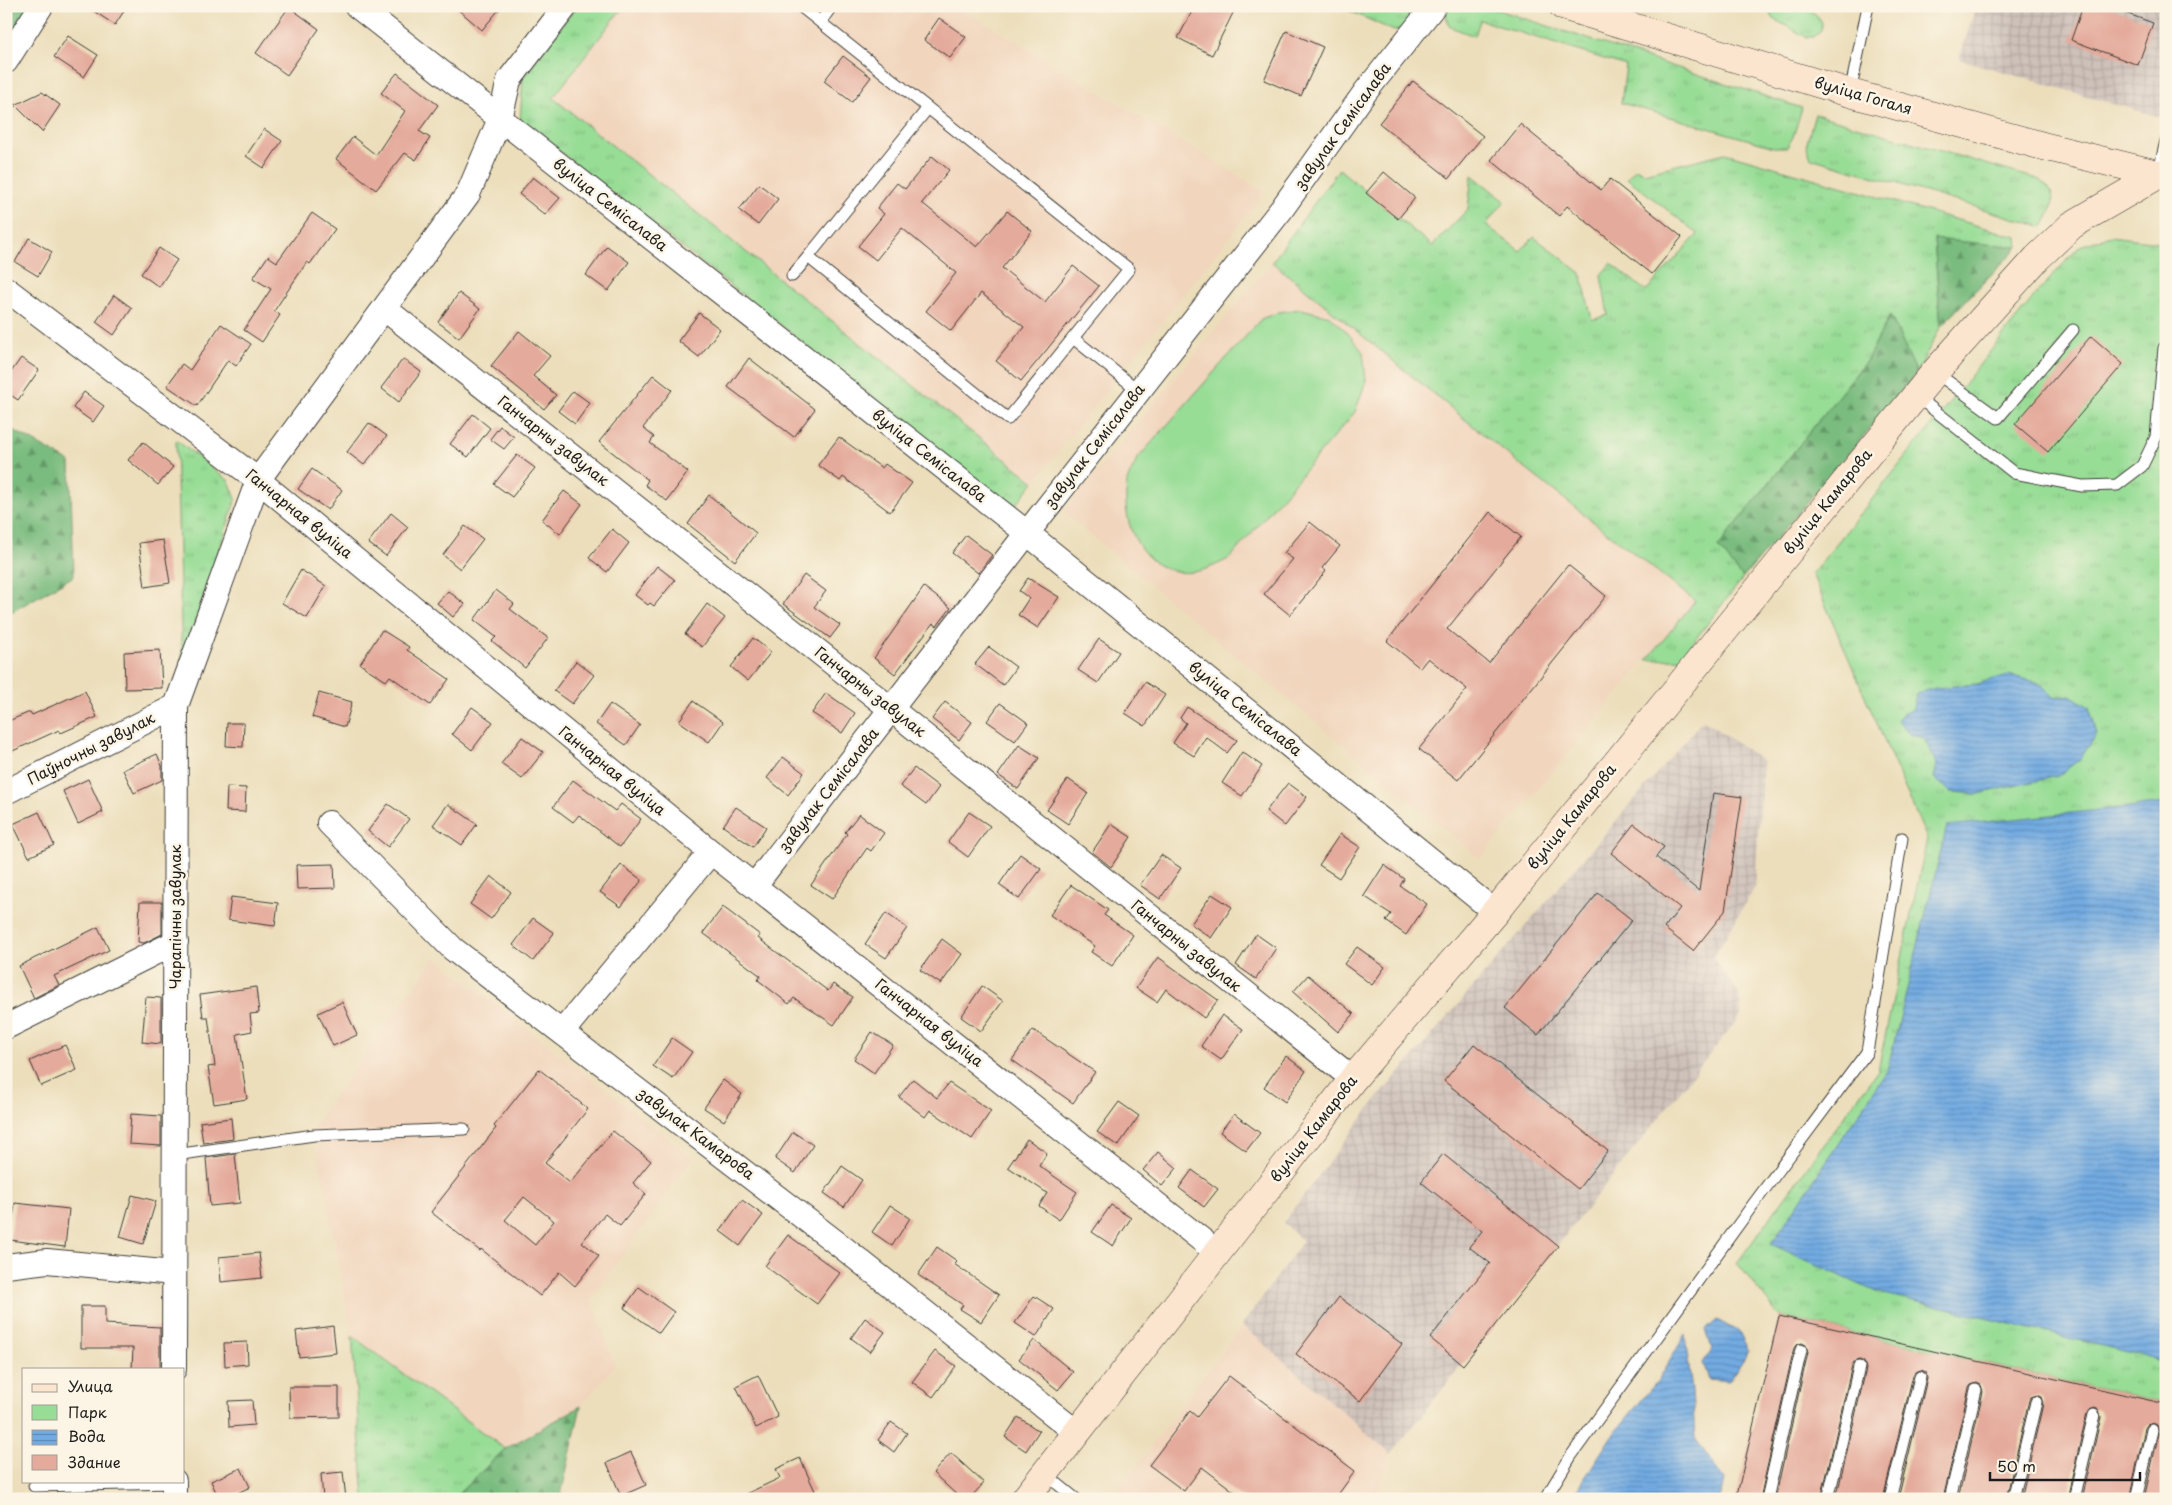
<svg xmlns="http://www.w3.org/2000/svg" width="2172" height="1505" font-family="'Playpen Sans',sans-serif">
  <defs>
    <pattern id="industrial-grid" width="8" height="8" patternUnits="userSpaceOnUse" patternTransform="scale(1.25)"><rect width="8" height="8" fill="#cec1ba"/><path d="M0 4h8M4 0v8" fill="none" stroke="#b0a59f"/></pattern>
    <pattern id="grass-tufts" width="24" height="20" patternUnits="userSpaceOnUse" patternTransform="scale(1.25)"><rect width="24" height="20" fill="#98dd96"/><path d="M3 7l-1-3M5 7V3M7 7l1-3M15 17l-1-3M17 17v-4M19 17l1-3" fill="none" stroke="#82bd81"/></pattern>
    <pattern id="forest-firs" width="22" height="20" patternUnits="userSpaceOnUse" patternTransform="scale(1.25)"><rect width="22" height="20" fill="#7abc7f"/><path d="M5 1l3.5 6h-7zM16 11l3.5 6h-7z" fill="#639867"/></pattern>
    <pattern id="water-rules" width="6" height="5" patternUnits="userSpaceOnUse" patternTransform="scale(1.25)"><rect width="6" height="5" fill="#72abe2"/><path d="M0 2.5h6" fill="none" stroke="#5d8ab6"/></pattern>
  </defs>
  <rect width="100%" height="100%" fill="#fcf5e5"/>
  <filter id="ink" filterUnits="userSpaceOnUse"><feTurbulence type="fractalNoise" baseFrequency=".02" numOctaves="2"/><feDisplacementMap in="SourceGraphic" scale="10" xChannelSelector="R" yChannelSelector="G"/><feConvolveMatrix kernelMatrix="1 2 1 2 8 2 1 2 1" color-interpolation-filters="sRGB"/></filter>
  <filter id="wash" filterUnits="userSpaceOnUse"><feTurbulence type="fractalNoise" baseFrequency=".0096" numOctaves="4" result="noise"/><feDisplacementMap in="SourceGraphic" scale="20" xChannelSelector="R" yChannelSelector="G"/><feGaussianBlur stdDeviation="1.12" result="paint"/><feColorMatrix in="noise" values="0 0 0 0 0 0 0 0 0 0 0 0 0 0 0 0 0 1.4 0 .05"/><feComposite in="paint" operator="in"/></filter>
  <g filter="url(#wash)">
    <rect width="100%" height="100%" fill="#ecdebb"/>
    <!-- built -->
    <path fill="#f1d5bd" d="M624 6H957L1265 192 1034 482 552 98Z
      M1272 262 1522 466 1695 601 1480 859 1063 512Z
      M435 957 693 1158 591 1299 615 1366 581 1406 505 1449 352 1336 313 1127Z
      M1242 1325 1391 1454 1376 1499H1112Z"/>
    <!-- industrial -->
    <path fill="url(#industrial-grid)" d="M1976 6H2166V119L1959 59Z
      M1703 720 1763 761 1755 887 1713 958 1739 993 1741 1015 1391 1454 1242 1325 1303 1241 1283 1223 1374 1102Z"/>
    <!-- grass -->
    <path fill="url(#grass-tufts)" stroke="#5a7c59" d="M577 6H624L553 98 1034 482 1013 508 520 120 523 77Z
      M1339 6H1422L1403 29 1394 31Z
      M1449 6H1486L1802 108 1793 137 1787 147H1774L1621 103 1626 66 1480 20 1475 36 1450 27C1446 20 1445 13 1449 6Z
      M1772 6C1787 6 1816 6 1822 23L1821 30 1813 37H1806L1772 18 1770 13Z
      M1815 114 2040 180C2060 194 2053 209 2043 227L1811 158 1806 146Z
      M1725 153 2017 237 2018 247 1934 240 1941 326 1917 373 1890 315 1867 360 1718 547 1743 578 1680 659 1647 660 1695 601 1522 466 1272 262 1339 169 1432 246 1468 209 1472 175 1505 201 1486 225 1520 251 1534 237 1581 273 1592 320 1608 315 1601 275 1611 263 1646 291 1698 234 1627 178 1636 168 1644 173Z
      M2110 236 2166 243V1404L1779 1316 1737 1263 1878 1070 1927 839 1812 574 2037 293 2080 246Z
      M176 440 229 481 236 499 182 661Z
      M352 1336 505 1449 453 1499H364Z"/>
    <!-- forest -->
    <path fill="url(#forest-firs)" stroke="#4b6c4e" d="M6 6H31L6 47Z
      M1934 239 2018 247 1941 326Z
      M1890 315 1917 373 1743 578 1718 547 1867 360Z
      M6 426 70 462 74 576 6 615Z
      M581 1406 560 1499H453L505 1449Z"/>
    <!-- park -->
    <path fill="#98dd96" stroke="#5a7c59" d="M1301 309 1330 316 1346 331 1363 352 1366 381 1355 412 1230 558C1215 566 1196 575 1179 572 1142 567 1124 527 1126 494 1127 489 1126 483 1128 479 1130 472 1135 465 1138 458L1261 319 1279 312Z"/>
    <!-- water -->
    <path fill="url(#water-rules)" stroke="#47647f" d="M2008 675 2040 683 2053 697 2070 695 2089 707 2097 734 2080 759 2058 776 1978 794 1951 792 1934 778 1937 764 1924 738 1909 734 1897 720 1902 714 1912 710 1917 693 1936 688 1977 684Z
      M2166 803V1364L2136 1354 1876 1292 1771 1244 1887 1071 1947 826Z
      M1717 1320 1739 1332 1749 1351 1729 1381 1709 1379 1703 1363 1712 1349 1706 1330Z
      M1685 1335 1692 1391 1695 1438 1724 1480 1720 1499H1571L1611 1437 1659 1379Z"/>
    <g id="blocks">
      <!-- building -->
      <path fill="#e4aa9b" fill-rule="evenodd" d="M86 6H127L115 25Z
        M454 6H502L482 30Z
        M1195 6H1224L1234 11 1212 55 1178 38Z
        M2083 6H2106L2153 23 2138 65 2071 40Z
        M289 7 319 29 287 75 256 53Z
        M939 18 966 37 950 58 924 40Z
        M1286 31 1323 47 1301 96 1264 80Z
        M68 36 98 55 84 77 54 57Z
        M843 56 871 77 852 102 824 81Z
        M397 73 438 105 419 131 430 138 416 160 405 153 376 190 336 159 353 137 376 155 405 111 381 93Z
        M1413 81 1483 136 1449 178 1379 123Z
        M42 92 60 105 42 132 15 105Z
        M1520 124 1601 190 1610 179 1682 237 1652 274 1567 206 1559 216 1491 160Z
        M264 129 282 141 264 168 246 156Z
        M932 156 949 170 922 203 977 247 1007 211 1032 231 1002 268 1045 302 1073 266 1099 286 1021 381 996 361 1024 327 981 293 951 331 926 311 956 273 902 228 876 260 858 246 884 214 877 208 897 183 905 189Z
        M1384 172 1415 198 1398 219 1366 193Z
        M533 177 560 198 545 215 519 194Z
        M759 184 778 199 758 225 739 210Z
        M312 213 335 229 310 264 307 262 274 311 280 315 262 342 244 330 271 289 253 278 268 256 277 262Z
        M29 238 52 252 38 276 15 262Z
        M607 246 629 262 608 291 586 275Z
        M159 248 177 260 159 287 141 274Z
        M459 293 480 309 459 338 438 322Z
        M114 295 132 308 114 335 96 322Z
        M699 313 720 329 699 357 678 341Z
        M221 324 251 344 236 366 228 360 197 406 167 386 182 364 190 370Z
        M519 331 550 356 533 376 556 395 544 409 491 366Z
        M2091 336 2123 364 2048 452 2015 424Z
        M21 358 39 370 18 400 6 392V379Z
        M749 358 815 409 794 437 728 387Z
        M403 359 421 372 399 402 381 388Z
        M653 375 672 390 643 428 654 437 650 443 688 472 667 501 645 485 648 480 599 442Z
        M573 391 590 403 575 424 558 411Z
        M84 392 104 406 93 422 73 408Z
        M473 414 490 428 468 457 450 444Z
        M369 423 387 436 364 465 347 452Z
        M500 426 514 437 504 449 490 439Z
        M839 437 882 468 885 464 912 483 890 512 843 477 840 481 818 465Z
        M143 442 173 467 158 485 128 460Z
        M517 455 535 468 512 497 494 484Z
        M312 469 342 490 328 510 298 489Z
        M564 491 582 504 560 534 542 520Z
        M709 495 756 533 735 561 688 524Z
        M1490 512 1521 537 1447 629 1489 663 1568 565 1606 596 1458 780 1419 749 1467 689 1428 658 1420 668 1387 641Z
        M391 513 408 527 386 556 368 543Z
        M1310 522 1340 546 1322 568 1326 571 1290 615 1264 594 1293 559 1284 553Z
        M465 526 483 539 460 569 443 555Z
        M612 529 629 543 607 572 589 558Z
        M966 535 992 555 978 573 952 553Z
        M163 540 170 583 145 587 139 543Z
        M657 566 675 580 654 606 650 603 648 605 635 595Z
        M301 570 326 586 307 618 282 603Z
        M804 575 826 591 814 607 840 625 830 638 783 604Z
        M1028 578 1059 597 1038 628 1018 615 1029 598 1019 591Z
        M924 587 951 608 937 626 933 623 895 674 874 658Z
        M496 590 514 604 510 609 548 638 525 668 492 641 496 637 474 620Z
        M448 591 465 604 453 617 437 603Z
        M707 604 725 618 702 647 685 634Z
        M382 630 409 647 407 650 449 679 430 705 390 676 386 681 360 664Z
        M753 638 771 652 748 681 731 667Z
        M1099 639 1119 652 1098 683 1078 670Z
        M989 647 1016 667 1003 685 975 664Z
        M160 650 162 688 125 689 124 652Z
        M576 661 594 675 572 704 554 691Z
        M1145 682 1165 695 1145 726 1125 713Z
        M85 691 97 717 61 733 59 730 6 754V722L30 712 32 715Z
        M319 693 352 702 345 727 312 717Z
        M826 693 855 713 842 733 812 713Z
        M693 701 723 722 709 742 679 721Z
        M945 702 972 722 959 740 932 719Z
        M1000 703 1028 723 1015 741 987 721Z
        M610 704 640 725 626 745 596 724Z
        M472 707 493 722 472 750 452 734Z
        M1187 707 1237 740 1227 753 1206 737 1194 756 1173 743 1186 723 1180 718Z
        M227 723H244L243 747 226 746Z
        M522 737 543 752 522 779 501 764Z
        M1019 745 1039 758 1018 789 998 775Z
        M1242 752 1262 766 1242 796 1222 783Z
        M157 754 162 766V780L134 793 123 770Z
        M783 757 804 773 788 795 767 778Z
        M914 768 939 787 926 805 900 786Z
        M88 779 103 812 78 824 63 791Z
        M1068 779 1088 793 1068 824 1047 810Z
        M573 780 615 811 621 804 641 819 620 847 579 815 573 822 553 807Z
        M1288 783 1307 797 1285 826 1266 811Z
        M227 787 246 788 245 812 226 811Z
        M1713 793 1742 797 1725 911 1693 951 1664 928 1680 908 1611 853 1634 824 1664 847 1656 857 1699 891Z
        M388 804 409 819 388 847 368 831Z
        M448 804 477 824 462 845 433 825Z
        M736 807 766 827 753 847 723 826Z
        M39 812 54 845 29 857 13 824Z
        M969 812 990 826 968 857 948 842Z
        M859 814 884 833 871 851 867 848 832 899 811 885 847 834 845 832Z
        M1111 824 1131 837 1111 867 1092 852Z
        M1340 834 1360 847 1339 878 1319 865Z
        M1020 854 1041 869 1019 899 999 885Z
        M1161 855 1181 868 1160 899 1140 885Z
        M334 864 335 888 297 889 296 865Z
        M621 865 642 880 621 907 600 892Z
        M1384 865 1404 879 1400 886 1427 904 1406 935 1386 921 1391 914 1364 896Z
        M491 876 511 892 491 919 470 904Z
        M1071 885 1108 910 1104 915 1133 935 1112 966 1091 952 1095 946 1050 915Z
        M1598 893 1632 920 1538 1035 1505 1008Z
        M1212 894 1232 907 1211 938 1191 924Z
        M231 897 278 903 275 926 228 920Z
        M140 902H162V934L144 943 138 942Z
        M723 907 760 935 758 938 828 991 833 984 853 997 834 1025 794 998 789 1004 758 980 761 976 703 933Z
        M886 913 907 928 886 958 865 944Z
        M533 918 554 933 533 961 513 945Z
        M98 927 109 950 54 976 59 985 34 998 19 966Z
        M1256 934 1276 948 1256 979 1236 965Z
        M942 939 962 954 941 984 920 970Z
        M1357 947 1385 967 1372 985 1344 964Z
        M1158 957 1218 1000 1204 1018 1166 989 1157 1002 1136 988Z
        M1308 975 1354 1014 1338 1032 1293 992Z
        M982 986 1003 1001 981 1031 961 1017Z
        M256 987 259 1013 250 1014 252 1031 237 1034 247 1099 214 1104 208 1067 215 1066 208 1017H203L200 995Z
        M146 997 161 998V1044L142 1042Z
        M342 1002 357 1035 333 1046 318 1013Z
        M1222 1015 1243 1029 1221 1060 1201 1046Z
        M1033 1030 1095 1072 1073 1103 1012 1060Z
        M872 1032 893 1045 874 1073 854 1059Z
        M672 1038 692 1052 673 1079 653 1066Z
        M1474 1044 1608 1151 1578 1189 1444 1081Z
        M65 1045 77 1070 41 1086 30 1061Z
        M1286 1056 1306 1071 1285 1102 1264 1087Z
        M539 1069 588 1109 545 1163 570 1183 613 1131 651 1161 633 1183 646 1194 620 1226 605 1214 582 1242 599 1256 575 1286 559 1272 540 1296 481 1249 480 1251 431 1212 496 1128 494 1126ZM524 1197 554 1221 535 1245 505 1220Z
        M913 1079 937 1098 949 1083 991 1111 972 1139 930 1110 925 1117 899 1097Z
        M723 1080 742 1094 724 1121 704 1108Z
        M1119 1102 1139 1116 1118 1146 1097 1132Z
        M131 1114 161 1116V1146L129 1144Z
        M1234 1114 1260 1133 1246 1151 1220 1132Z
        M231 1118 233 1139 203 1143 200 1122Z
        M793 1132 813 1145 795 1173 775 1159Z
        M1027 1139 1047 1153 1039 1166 1077 1192 1059 1220 1039 1206 1047 1193 1008 1167Z
        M1158 1152 1177 1168 1162 1186 1143 1170Z
        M235 1154 240 1203 210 1206 206 1158Z
        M1443 1154 1558 1246 1463 1365 1430 1338 1490 1263 1469 1247 1482 1231 1421 1182Z
        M842 1166 862 1180 844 1207 824 1193Z
        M1192 1170 1218 1189 1204 1207 1179 1188Z
        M132 1195 156 1201 143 1244 120 1237Z
        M742 1200 763 1215 740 1246 720 1231Z
        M15 1203 69 1209 65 1247 10 1240Z
        M890 1205 910 1218 892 1246 872 1232Z
        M1111 1205 1131 1218 1113 1246 1092 1232Z
        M788 1235 840 1273 817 1304 765 1266Z
        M937 1247 957 1261 954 1264 999 1295 981 1322 960 1309 963 1305 918 1275Z
        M259 1253 262 1278 221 1282 219 1257Z
        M639 1287 674 1312 659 1333 624 1308Z
        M1034 1296 1054 1309 1036 1337 1015 1323Z
        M1339 1297 1402 1344 1360 1401 1296 1354Z
        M81 1306H105V1324L160 1327V1369H132L133 1348H81Z
        M1779 1316 2166 1404V1499H2144L2159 1432 2157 1425 2153 1423 2147 1425 2145 1428 2129 1499H2082L2101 1417 2099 1410 2095 1408 2089 1410 2087 1413 2067 1499H2021L2043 1404 2041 1397 2037 1395 2031 1397 2029 1400 2006 1499H1958L1983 1392 1981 1385 1977 1383 1971 1385 1969 1388 1943 1499H1898L1927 1379 1926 1372 1921 1370 1915 1372 1913 1375 1883 1499H1836L1866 1369 1864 1362 1860 1360 1854 1362 1852 1365 1821 1499H1775L1808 1352 1806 1345 1802 1343 1796 1345 1794 1348 1760 1499H1736Z
        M865 1318 885 1332 870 1352 851 1338Z
        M333 1326 336 1353 299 1357 296 1331Z
        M1034 1340 1073 1372 1058 1390 1019 1359Z
        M247 1342 248 1364 225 1366 224 1343Z
        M935 1351 956 1366 933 1397 912 1382Z
        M758 1375 778 1417 756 1428 736 1386Z
        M1229 1376 1355 1471 1335 1499H1244L1202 1467 1184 1491 1149 1465 1190 1411 1197 1417Z
        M289 1387H339V1417L290 1418Z
        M252 1400 254 1425 229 1427 228 1401Z
        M1018 1417 1039 1431 1026 1451 1005 1437Z
        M891 1422 907 1433 894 1452 878 1440Z
        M631 1452 646 1485 621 1496 607 1463Z
        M951 1453 984 1483 969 1499H961L933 1473Z
        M800 1458 815 1491 799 1499H735L780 1478 776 1469Z
        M241 1468 250 1487 225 1499H219L211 1481Z
        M343 1472 346 1499H323L321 1474Z"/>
    </g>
  </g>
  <g filter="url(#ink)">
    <use href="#blocks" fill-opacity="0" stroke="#3b3934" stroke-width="1"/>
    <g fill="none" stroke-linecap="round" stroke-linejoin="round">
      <defs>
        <path id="lane" d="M800 6 928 108 808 257
          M821 21 832 6
          M1850 93 1868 6
          M928 108 1129 269 1073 338
          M2158 175 2166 141
          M792 276 808 257 1008 419 1073 338 1139 391
          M1935 372 1998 418 2073 330
          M1915 395 2014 473 2082 486 2117 485 2142 466 2156 437 2164 348H2166
          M175 1155 314 1135 464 1129
          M1044 1473 1076 1499
          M34 1486 174 1483
          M1545 1499 1571 1456 1749 1210 1867 1052 1902 838
          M1767 1499 1801 1350
          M1828 1499 1859 1367
          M1890 1499 1920 1377
          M1950 1499 1976 1390
          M2013 1499 2036 1402
          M2074 1499 2094 1415
          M2136 1499 2152 1430"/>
        <path id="street" d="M357 6 1027 533 1495 912
          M6 61 41 6
          M6 289 258 480 711 852 1217 1252
          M385 309 891 709 1353 1079
          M6 792 176 706
          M329 823 453 949 846 1250 1076 1432
          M755 885 1027 533 1281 210 1366 91 1434 6
          M6 1027 176 942
          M562 1032 711 852
          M6 1266 47 1261 174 1273
          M174 1369 176 706 258 480 468 194 500 119 509 80 566 6
          M174 1481V1499"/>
        <path id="secondary" d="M1563 6 1850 93 2043 146 2166 176
          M1025 1499 1353 1079 1495 912 1935 372 2037 258 2072 225 2158 175"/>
      </defs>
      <!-- lane casing -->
      <use href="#lane" stroke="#3b3934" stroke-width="13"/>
      <!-- street casing -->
      <use href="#street" stroke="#3b3934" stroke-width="26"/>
      <!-- secondary casing -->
      <use href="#secondary" stroke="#3b3934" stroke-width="29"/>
      <!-- lane -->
      <use href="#lane" stroke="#fff" stroke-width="11"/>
      <!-- street -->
      <use href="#street" stroke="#fff" stroke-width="24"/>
      <!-- secondary -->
      <use href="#secondary" stroke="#fce5cf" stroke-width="28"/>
    </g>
  </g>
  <g text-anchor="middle" stroke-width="5" stroke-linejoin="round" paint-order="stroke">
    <!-- street labels -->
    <g font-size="15" fill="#1c1c1c" stroke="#fcf5e5">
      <text transform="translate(1863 96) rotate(16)" y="5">вуліца Гогаля</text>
      <text transform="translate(1343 126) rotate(-54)" y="5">завулак Семісалава</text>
      <text transform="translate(610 205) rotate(38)" y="5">вуліца Семісалава</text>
      <text transform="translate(553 441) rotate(38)" y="5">Ганчарны завулак</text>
      <text transform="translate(1095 446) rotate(-52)" y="5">завулак Семісалава</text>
      <text transform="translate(929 456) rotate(38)" y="5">вуліца Семісалава</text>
      <text transform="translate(1828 502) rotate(-51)" y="5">вуліца Камарова</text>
      <text transform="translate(299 514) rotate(39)" y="5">Ганчарная вуліца</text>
      <text transform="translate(870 692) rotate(38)" y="5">Ганчарны завулак</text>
      <text transform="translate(1245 709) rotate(39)" y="5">вуліца Семісалава</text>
      <text transform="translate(91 749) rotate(-27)" y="5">Паўночны завулак</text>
      <text transform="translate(612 771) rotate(39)" y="5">Ганчарная вуліца</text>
      <text transform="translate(829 790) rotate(-52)" y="5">завулак Семісалава</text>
      <text transform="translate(1572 817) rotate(-51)" y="5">вуліца Камарова</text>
      <text transform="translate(176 917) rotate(-90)" y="5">Чарапічны завулак</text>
      <text transform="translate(1186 946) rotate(39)" y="5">Ганчарны завулак</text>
      <text transform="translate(929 1023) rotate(38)" y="5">Ганчарная вуліца</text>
      <text transform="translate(1314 1129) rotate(-52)" y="5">вуліца Камарова</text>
      <text transform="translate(696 1134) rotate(37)" y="5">завулак Камарова</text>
    </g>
  </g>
  <!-- margin -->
  <rect width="2172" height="1505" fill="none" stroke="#fcf5e5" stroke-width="25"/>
  <!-- legend -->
  <rect x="22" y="1368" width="162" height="115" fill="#fcf5e5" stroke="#a29e95"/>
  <rect x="32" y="1384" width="25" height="8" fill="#fce5cf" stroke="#a29e95"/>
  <text x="68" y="1392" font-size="15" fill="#1c1c1c">Улица</text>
  <rect x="32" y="1405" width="25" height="15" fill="#98dd96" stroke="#a29e95"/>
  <text x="68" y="1418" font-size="15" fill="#1c1c1c">Парк</text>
  <rect x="32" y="1430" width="25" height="15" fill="url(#water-rules)" stroke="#a29e95"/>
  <text x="68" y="1442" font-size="15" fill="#1c1c1c">Вода</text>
  <rect x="32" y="1455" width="25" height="15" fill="#e4aa9b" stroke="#a29e95"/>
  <text x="68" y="1468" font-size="15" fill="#1c1c1c">Здание</text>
  <!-- scale -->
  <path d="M1990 1472v8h150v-8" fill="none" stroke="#1c1c1c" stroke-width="2.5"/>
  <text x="1997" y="1472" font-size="15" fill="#1c1c1c" stroke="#fcf5e5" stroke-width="4" paint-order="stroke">50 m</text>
</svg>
